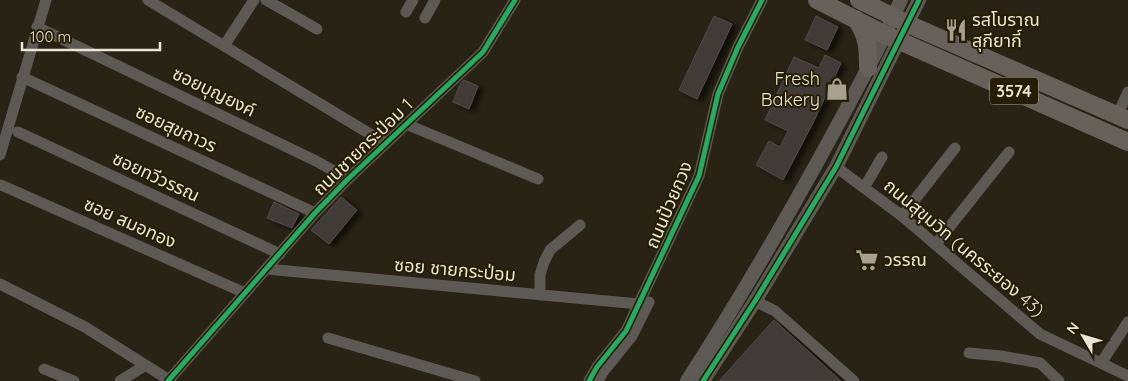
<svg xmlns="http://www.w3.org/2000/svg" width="1128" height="381" font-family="Quicksand,'Noto Sans Thai',sans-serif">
  <defs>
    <filter id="shadow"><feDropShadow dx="5.5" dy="3" stdDeviation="2.5" flood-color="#0009"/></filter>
  </defs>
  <rect width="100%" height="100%" fill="#282314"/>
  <!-- building -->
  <path fill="#403a38" stroke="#504b48" filter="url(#shadow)" d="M714 16 732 24 697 99 679 90Z
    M816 16 838 27 827 50 805 40Z
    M825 55 841 63 813 123 783 180 756 165 769 141 780 147 788 131 765 120 794 57 819 68Z
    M464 80 478 86 469 109 453 102 460 84Z
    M341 197 357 210 329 244 311 230Z
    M274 202 299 214 292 228 267 218Z
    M774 320 841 381H719Z"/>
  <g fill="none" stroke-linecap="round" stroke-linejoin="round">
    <!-- minor -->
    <path stroke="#5d5955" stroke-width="11" d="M148 0 385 143
      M266 0 317 29
      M406 12 413 0
      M425 18 435 0
      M37 27 316 161 348 179
      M224 46 254 0
      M22 77 315 213
      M1117 116 1128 92
      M406 124 538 179
      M18 132 280 254
      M0 155 46 0
      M836 167 902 216 1040 334 1128 376
      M1 185 245 293
      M864 188 882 157
      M902 216 955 148
      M936 244 1009 152
      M267 269 639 304
      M0 284 85 327 169 380
      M540 295V275L544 262 550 250 580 225
      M755 301 775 311 854 381
      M328 338 475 381
      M969 353 1001 356 1040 363 1059 381
      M1101 363 1128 322
      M44 369 74 381
      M120 381 146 365
      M168 381 315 213 348 179 483 52 515 0
      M589 381 597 367 626 331 699 176 718 94 738 47 762 0
      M598 381 603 372 632 336 649 302"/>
    <!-- tertiary -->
    <path stroke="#5d5955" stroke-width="14" d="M687 381C752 280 812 175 868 68 880 46 890 23 901 0
      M703 381 755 301 836 167 919 0"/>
    <!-- primary -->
    <path stroke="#68615b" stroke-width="18" d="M817 0 886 35 1128 142
      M859 0 908 24 1128 120
      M856 19C868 38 868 47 868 68"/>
    <defs>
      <path id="cycleway" d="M168 381 315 213 348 179 483 52 515 0
        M589 381 597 367 626 331 699 176 718 94 738 47 762 0
        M703 381 755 301 836 167 919 0"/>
    </defs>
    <!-- cycleway casing -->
    <use href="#cycleway" stroke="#261d03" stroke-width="8"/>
    <!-- cycleway -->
    <use href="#cycleway" stroke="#26ab63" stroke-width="5"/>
  </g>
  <!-- icons -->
  <defs>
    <symbol id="restaurant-bare" viewBox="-9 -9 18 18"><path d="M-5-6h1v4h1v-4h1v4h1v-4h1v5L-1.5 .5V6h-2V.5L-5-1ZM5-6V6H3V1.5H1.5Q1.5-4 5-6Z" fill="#a7a192" stroke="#261d03" stroke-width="2.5" paint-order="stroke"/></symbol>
    <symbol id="shop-bare" viewBox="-9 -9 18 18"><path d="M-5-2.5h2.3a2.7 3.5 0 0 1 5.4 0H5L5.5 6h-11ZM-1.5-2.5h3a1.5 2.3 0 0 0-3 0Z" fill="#a7a192" stroke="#261d03" stroke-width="2.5" paint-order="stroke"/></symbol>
    <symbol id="supermarket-bare" viewBox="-9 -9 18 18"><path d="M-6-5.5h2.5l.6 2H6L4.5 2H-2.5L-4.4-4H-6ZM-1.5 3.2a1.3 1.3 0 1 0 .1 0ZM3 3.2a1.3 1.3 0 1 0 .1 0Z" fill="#a7a192" stroke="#261d03" stroke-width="2.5" paint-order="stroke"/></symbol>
  </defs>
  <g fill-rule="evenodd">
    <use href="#restaurant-bare" x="940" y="14" width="32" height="32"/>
    <use href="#shop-bare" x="821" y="73" width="32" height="32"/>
    <use href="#supermarket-bare" x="851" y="244" width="32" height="32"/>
  </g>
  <g text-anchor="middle" stroke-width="4" stroke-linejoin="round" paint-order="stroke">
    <!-- shield labels -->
    <rect fill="#261d03" stroke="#b0a997" stroke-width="1" x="990" y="77.5" width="48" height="27" rx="4"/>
    <g font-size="16" font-weight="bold" fill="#ebe5d6">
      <text x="1014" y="97">3574</text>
    </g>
    <!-- poi labels -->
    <g font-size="18" fill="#ebe5d6" stroke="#261d03" text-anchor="start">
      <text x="972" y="26">รสโบราณ<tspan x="972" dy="21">สุกียากี์</tspan></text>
      <text x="820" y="85" text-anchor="end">Fresh<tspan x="820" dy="21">Bakery</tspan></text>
      <text x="884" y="266">วรรณ</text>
    </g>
    <!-- street labels -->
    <g font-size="18" fill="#ebe5d6" stroke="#261d03">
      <text transform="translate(214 92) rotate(26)" y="6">ซอยบุญยงค์</text>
      <text transform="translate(176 129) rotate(25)" y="6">ซอยสุขถาวร</text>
      <text transform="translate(363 147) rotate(-44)" y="6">ถนนชายกระป่อม 1</text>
      <text transform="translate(156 177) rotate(25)" y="6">ซอยทวีวรรณ</text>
      <text transform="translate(669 205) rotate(-67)" y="6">ถนนป้วยกวง</text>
      <text transform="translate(130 223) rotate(24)" y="6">ซอย สมอทอง</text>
      <text transform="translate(964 248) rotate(40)" y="6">ถนนสุขุมวิท (นครระยอง 43)</text>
      <text transform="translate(455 270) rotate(5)" y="6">ซอย ชายกระป่อม</text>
    </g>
  </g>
  <!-- north arrow -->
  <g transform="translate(1083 336) rotate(308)" stroke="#261d03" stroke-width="4" paint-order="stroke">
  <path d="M0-4L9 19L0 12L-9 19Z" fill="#ebe5d6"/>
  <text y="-8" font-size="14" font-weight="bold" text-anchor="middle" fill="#ebe5d6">N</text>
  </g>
  <!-- scale -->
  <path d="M22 42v8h138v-8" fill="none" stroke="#ebe5d6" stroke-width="2.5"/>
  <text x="30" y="42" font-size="15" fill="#ebe5d6" stroke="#261d03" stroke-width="4" paint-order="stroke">100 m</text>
</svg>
